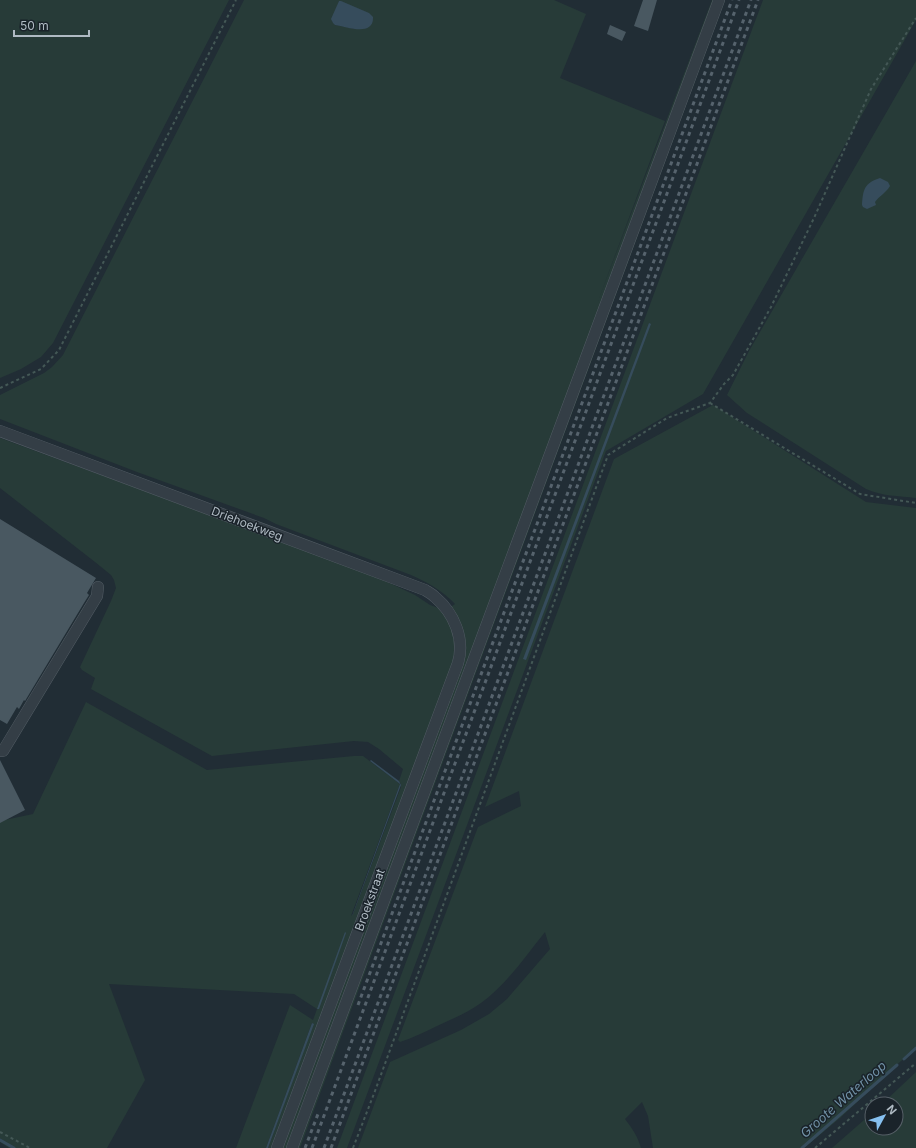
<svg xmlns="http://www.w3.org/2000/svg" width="916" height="1148" font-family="Inter,sans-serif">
  <rect width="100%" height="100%" fill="#212d35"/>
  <!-- green -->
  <path fill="#273b38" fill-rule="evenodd" d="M0 0H229L53 343 41 357 21 369 0 378Z
    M244 0H554L586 14 560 78 665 121 598 301 712 0H725L300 1148H279L460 663 449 608 455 604C443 591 427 582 411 575L276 524 264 518 137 472 0 419V395L44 373 52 367 63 355ZM339 1H340L366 28C357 31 345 26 335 25L332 21Z
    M763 0H916V20L703 394 606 451 347 1148H337Z
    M916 61V498C899 496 881 496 866 489L747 413 727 395 749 351Z
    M713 405 866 502 916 508V1047L840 1118 804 1148H653L648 1116 642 1102 625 1119C632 1128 638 1137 641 1148H358L390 1062 461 1030 489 1014 507 999 550 949 545 932C525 957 506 985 481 1003 467 1013 452 1019 437 1026 425 1032 412 1038 400 1042L398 1040 478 827 521 806 519 791 485 807 614 459Z
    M0 438 366 572 415 595 430 605 444 610 448 615 458 651 275 1148H268L313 1024 312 1023 266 1148H236L290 1005 313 1020 317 1009 294 994 109 984 145 1080 107 1148H9L0 1142V821L33 814 86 702 207 770 354 756H363L400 784 351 916 353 914 401 787V784L399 781 403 769 379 749 368 742 354 741 212 756 91 689 95 678 82 670 80 667 111 601 116 588 114 580 111 575 95 562 0 488Z
    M916 1072V1148H832L872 1113V1128H896V1104H882Z"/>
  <!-- water -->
  <path fill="#364c5c" d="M339 1H341L369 13 373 17C374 37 347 27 335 25L333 23 331 19Z
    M880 178 888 182 890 186C886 193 879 196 875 202L876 205 867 209 863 207 862 205C863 190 864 183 880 178Z
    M649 323 651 324 526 660 523 659Z
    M371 760 399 781 401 785 353 914 352 916 400 784 370 761Z
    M345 932 346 933 319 1009H317Z
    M312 1023 314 1024 268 1148H266Z"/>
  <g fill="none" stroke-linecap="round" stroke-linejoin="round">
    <!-- stream -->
    <path stroke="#364c5c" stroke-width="3" d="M904 1059 916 1048
      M0 1140 14 1148
      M802 1148 897 1065"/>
  </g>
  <!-- building -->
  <path fill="#495861" d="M643 0H657L648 31 634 26Z
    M610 25 626 32 622 41 607 34Z
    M0 519 96 578 87 593 89 595 84 603 25 701 24 700 19 709 17 707 7 724 0 720Z
    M0 760 25 810 0 823Z"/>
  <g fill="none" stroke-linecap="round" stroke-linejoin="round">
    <defs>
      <path id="minor" d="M0 431 425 590C428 592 432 594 435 597 454 613 465 639 458 663L277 1148
        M0 751H3L97 596 98 587
        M292 1148 719 0"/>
    </defs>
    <!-- minor casing -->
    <use href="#minor" stroke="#525c64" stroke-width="12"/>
    <!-- path -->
    <path stroke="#445856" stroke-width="2" stroke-dasharray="3 3" stroke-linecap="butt" d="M0 388 41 369 59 350 236 0
      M710 403 860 494 916 503
      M0 1132 30 1148
      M353 1148 375 1091 608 455 667 418 710 403 724 384 733 375 771 307 814 218 871 89 916 18
      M815 1148 916 1063"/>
    <!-- minor -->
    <use href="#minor" stroke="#343e46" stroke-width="11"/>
    <!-- rail -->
    <path stroke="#56636d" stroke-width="3" stroke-dasharray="4 4" stroke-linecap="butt" d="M358 1005 732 0
      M305 1148 318 1114
      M312 1148 739 0
      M324 1148 751 0
      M331 1148 758 0"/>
  </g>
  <g text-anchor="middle" stroke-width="3" stroke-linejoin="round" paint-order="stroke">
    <!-- street labels -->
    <g font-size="12" fill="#afbac3" stroke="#1a232a">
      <text transform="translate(247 524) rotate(21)" y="4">Driehoekweg</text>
      <text transform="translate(370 900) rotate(-70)" y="4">Broekstraat</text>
    </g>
    <!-- water labels -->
    <g font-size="13" font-style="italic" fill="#7090a5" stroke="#1a232a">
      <text transform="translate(843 1099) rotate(-41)" y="5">Groote Waterloop</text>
    </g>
  </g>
  <!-- north arrow -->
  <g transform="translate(884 1116) rotate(50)"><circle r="19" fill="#1a232a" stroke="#565f67"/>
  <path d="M0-3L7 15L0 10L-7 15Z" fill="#86c0f0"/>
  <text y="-6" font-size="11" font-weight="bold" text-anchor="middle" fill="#afbac3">N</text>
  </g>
  <!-- scale -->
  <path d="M14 30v6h75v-6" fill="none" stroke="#afbac3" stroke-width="2"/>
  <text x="20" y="30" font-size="12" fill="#afbac3" stroke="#1a232a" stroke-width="3" paint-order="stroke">50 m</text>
</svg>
